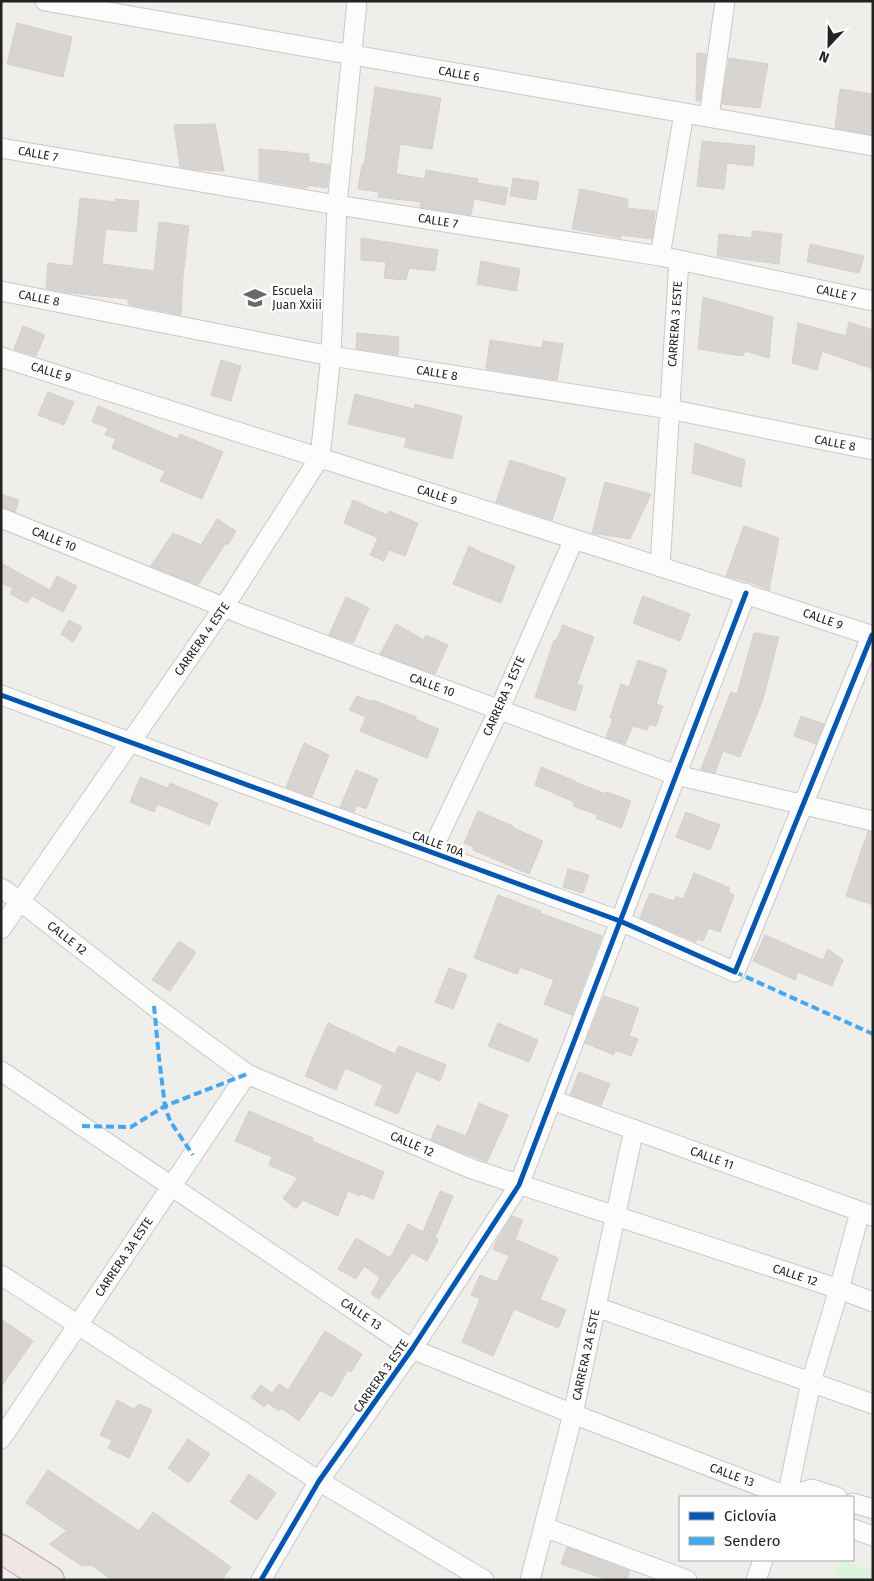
<svg xmlns="http://www.w3.org/2000/svg" width="874" height="1581" font-family="'Fira Sans',sans-serif">
  <rect width="100%" height="100%" fill="#f0eeeb"/>
  <!-- park -->
  <path fill="#daf5da" d="M840 1560 873 1571V1580H833Z"/>
  <!-- building -->
  <path fill="#d7d4d2" stroke="#d3d0cc" d="M17 23 72 37 63 77 7 64Z
    M697 53 706 54 700 101H696Z
    M729 58 768 64 760 108 722 104Z
    M375 87 441 98 432 149 400 144 396 174 425 179 426 170 478 179 477 183 508 188 505 205 474 199 471 215 420 207 421 202 378 197 379 192 358 189 362 165 364 166Z
    M840 89 873 94V135L835 128Z
    M215 124 224 171 198 170 180 167 174 125Z
    M702 141 755 146 753 166 727 163 724 189 697 186Z
    M259 149 309 154V162L330 165 327 188 307 185V188L259 180Z
    M513 178 539 182 536 200 510 196Z
    M580 189 628 199 627 208 655 211 652 239 621 235V238L572 229Z
    M80 198 115 202V199L139 201 136 232 106 229 102 264 154 271 159 222 189 226 183 276 181 315 128 304V299L63 292 46 288 48 263 73 266Z
    M752 231 782 234 779 264 717 256 719 234 752 238Z
    M361 238 438 250 435 271 409 268 406 280 384 278 386 262 361 260Z
    M810 244 864 256 859 273 807 262Z
    M481 261 520 269 516 291 477 284Z
    M703 297 773 317 769 358 745 351 743 356 698 349Z
    M849 322 873 330V369L822 351 817 370 792 363 798 323 846 336Z
    M23 326 45 335 36 356 14 349Z
    M357 333 399 337 398 355 356 349Z
    M490 340 542 348 543 341 563 344 557 380 486 369Z
    M221 360 241 366 231 401 211 395Z
    M48 392 74 402 64 425 38 415Z
    M355 394 414 409 415 404 462 416 452 459 404 447 407 438 348 424Z
    M98 406 178 439 180 434 223 452 202 499 160 481 165 471 112 448 116 439 105 435 108 428 92 422Z
    M695 443 745 460 741 487 692 473Z
    M510 460 566 478 552 520 496 502Z
    M605 482 651 494 630 539 592 533Z
    M1 494 19 500 15 512 1 507Z
    M353 500 387 515 389 511 418 523 405 556 389 550 384 561 370 555 378 538 344 523Z
    M217 519 236 531 228 545 226 543 198 585 151 566 173 533 201 545Z
    M744 526 779 538 769 590 750 582 726 576Z
    M469 546 482 553 515 566 501 603 453 584Z
    M1 563 50 590 57 576 77 586 63 612 32 596 27 603 10 594 13 588 1 583Z
    M643 596 690 614 680 641 633 623Z
    M346 597 369 608 353 643 329 635Z
    M69 620 82 627 73 642 61 634Z
    M396 624 424 640 426 635 448 645 435 674 380 654Z
    M563 625 594 637 577 684 583 686 575 711 535 697 554 640 556 641Z
    M754 633 779 637 763 699 740 757 723 751 715 773 701 769 731 692 737 694Z
    M638 660 667 670 656 704 663 706 656 726 649 724 647 730 633 726 625 744 606 737 613 719 610 718 621 684 629 687Z
    M357 696 372 702 373 700 416 717 415 719 439 729 427 758 360 731 366 717 349 710Z
    M801 716 824 724 816 744 794 736Z
    M304 743 329 755 312 797 286 787Z
    M541 767 575 781V782L606 794 607 792 631 801 621 828 596 818 598 815 573 806 574 802 535 785Z
    M356 770 378 779 366 809 357 805 354 812 340 807Z
    M140 777 168 788 170 783 218 803 209 825 157 804 154 812 130 802Z
    M478 811 513 826 512 827 543 841 529 874 473 850 474 847 464 843Z
    M686 812 720 825 710 850 676 837Z
    M868 831 873 832V905L846 896Z
    M568 869 589 875 583 893 563 887Z
    M694 873 730 888 728 892 734 895 720 932 709 928 703 941 697 939 696 942 640 918 650 893 674 901 676 897 683 899Z
    M498 895 541 911 540 913 602 936 572 1015 544 1004 554 980 520 967 517 974 474 958Z
    M765 935 823 960 828 949 843 960 832 986 798 972 795 980 753 961Z
    M179 941 196 952 170 991 152 980Z
    M449 968 467 975 453 1009 435 1002Z
    M604 996 639 1008 629 1036 638 1039 631 1056 615 1050 614 1055 585 1043Z
    M328 1023 395 1054 399 1046 446 1065 440 1081 416 1071 398 1114 375 1105 383 1085 345 1068 336 1090 305 1076Z
    M498 1023 538 1040 529 1062 488 1046Z
    M579 1072 610 1084 601 1106 570 1095Z
    M479 1103 508 1115 487 1162 431 1140 437 1125 466 1136Z
    M249 1111 313 1138 312 1141 384 1172 373 1199 361 1194 360 1196 348 1191 338 1216 303 1200 296 1209 283 1198 298 1178 269 1165 272 1157 235 1141Z
    M440 1191 453 1196 435 1238 438 1240 427 1261 412 1253 379 1299 371 1294 380 1278 364 1266 356 1279 338 1269 356 1238 390 1258 408 1224 423 1232Z
    M512 1216 523 1220 515 1239 558 1258 540 1299 566 1310 558 1328 514 1309 493 1356 462 1342 480 1299 471 1295 480 1275 497 1282 509 1256 493 1249 497 1240Z
    M1 1319 33 1341 1 1387Z
    M325 1331 362 1354 351 1372 348 1370 332 1397 320 1390 299 1421 281 1408 279 1411 268 1403 264 1407 251 1397 261 1385 272 1393 279 1384 288 1390Z
    M117 1400 134 1409 139 1404 152 1410 129 1458 108 1448 112 1440 100 1435Z
    M188 1439 210 1454 189 1483 168 1468Z
    M48 1470 139 1531 153 1512 231 1567 222 1580H112L91 1565 82 1566 49 1544 67 1531 26 1503Z
    M249 1474 276 1493 257 1520 230 1502Z
    M567 1547 630 1571 627 1580H608L561 1564Z"/>
  <g fill="none" stroke-linecap="round" stroke-linejoin="round">
    <defs>
      <path id="minor" d="M45 1 873 146
        M709 117 725 1
        M1 148 337 205 660 256 873 301
        M660 256 684 113
        M1 291 331 356 669 409 873 450
        M1 357C221 425 439 496 658 566 730 589 801 612 873 636
        M1 518 246 616 676 775 873 821
        M660 567 679 260
        M1 695 620 921 735 972 872 635
        M431 852 499 710 574 539
        M1 888 20 901 154 1006 247 1074 472 1169 839 1289 873 1302
        M1 929 224 607 320 457 331 356 337 205 357 1
        M1 1071 412 1349 573 1414 789 1497
        M552 1100 873 1216
        M1 1275 319 1481 484 1580
        M596 1307 873 1404
        M1 1439 247 1074
        M788 1496 812 1489 837 1497
        M787 1497 811 1382 839 1289 860 1212
        M853 1503 873 1509
        M544 1527 687 1580
        M853 1529 873 1536
        M261 1580 319 1481 412 1349 519 1185 746 593
        M530 1580 573 1414 634 1129
        M756 1580 763 1560"/>
      <path id="trunk" d="M1 1549 50 1580"/>
    </defs>
    <!-- minor casing -->
    <use href="#minor" stroke="#c9c8c7" stroke-width="21"/>
    <!-- trunk casing -->
    <use href="#trunk" stroke="#c5a2ac" stroke-width="30"/>
    <!-- minor -->
    <use href="#minor" stroke="#fdfcfc" stroke-width="19"/>
    <!-- trunk -->
    <use href="#trunk" stroke="#f0e6e4" stroke-width="28"/>
    <!-- quiet -->
    <path stroke="#3fa9f5" stroke-width="4" stroke-dasharray="8 4" stroke-linecap="butt" d="M735 972 873 1034
      M154 1006 159 1058 165 1106 170 1121 193 1155
      M82 1126 131 1127 165 1106 247 1074"/>
    <defs>
      <path id="cycleway" d="M1 695 620 921 735 972 872 635
        M261 1580 319 1481 412 1349 519 1185 746 593"/>
    </defs>
    <!-- cycleway casing -->
    <use href="#cycleway" stroke="#fff" stroke-width="8"/>
    <!-- cycleway -->
    <use href="#cycleway" stroke="#0057b8" stroke-width="5"/>
  </g>
  <!-- icons -->
  <defs>
    <symbol id="school-bare" viewBox="-9 -9 18 18"><path d="M0-5L7-2L0 1L-7-2ZM-4 1L0 2.5L4 1V4Q0 6-4 4Z" fill="#6a6968" stroke="#fff" stroke-width="2.5" paint-order="stroke"/></symbol>
  </defs>
  <g fill-rule="evenodd">
    <use href="#school-bare" x="239" y="282" width="32" height="32"/>
  </g>
  <g text-anchor="middle" stroke-width="5" stroke-linejoin="round" paint-order="stroke">
    <!-- street labels -->
    <g font-size="12" fill="#222" stroke="#fff">
      <text transform="translate(459 74) rotate(10)" y="4">CALLE 6</text>
      <text transform="translate(38 154) rotate(10)" y="4">CALLE 7</text>
      <text transform="translate(438 221) rotate(9)" y="4">CALLE 7</text>
      <text transform="translate(836 293) rotate(12)" y="4">CALLE 7</text>
      <text transform="translate(39 298) rotate(11)" y="4">CALLE 8</text>
      <text transform="translate(675 324) rotate(-86)" y="4">CARRERA 3 ESTE</text>
      <text transform="translate(51 372) rotate(17)" y="4">CALLE 9</text>
      <text transform="translate(437 373) rotate(9)" y="4">CALLE 8</text>
      <text transform="translate(835 443) rotate(11)" y="4">CALLE 8</text>
      <text transform="translate(437 495) rotate(18)" y="4">CALLE 9</text>
      <text transform="translate(54 539) rotate(22)" y="4">CALLE 10</text>
      <text transform="translate(823 619) rotate(19)" y="4">CALLE 9</text>
      <text transform="translate(202 639) rotate(-55)" y="4">CARRERA 4 ESTE</text>
      <text transform="translate(432 685) rotate(20)" y="4">CALLE 10</text>
      <text transform="translate(504 696) rotate(-66)" y="4">CARRERA 3 ESTE</text>
      <text transform="translate(438 844) rotate(20)" y="4">CALLE 10A</text>
      <text transform="translate(67 938) rotate(38)" y="4">CALLE 12</text>
      <text transform="translate(412 1144) rotate(23)" y="4">CALLE 12</text>
      <text transform="translate(712 1158) rotate(20)" y="4">CALLE 11</text>
      <text transform="translate(124 1257) rotate(-56)" y="4">CARRERA 3A ESTE</text>
      <text transform="translate(795 1275) rotate(18)" y="4">CALLE 12</text>
      <text transform="translate(361 1314) rotate(34)" y="4">CALLE 13</text>
      <text transform="translate(586 1355) rotate(-78)" y="4">CARRERA 2A ESTE</text>
      <text transform="translate(381 1376) rotate(-55)" y="4">CARRERA 3 ESTE</text>
      <text transform="translate(732 1475) rotate(20)" y="4">CALLE 13</text>
    </g>
    <!-- poi labels -->
    <g font-size="12" fill="#222" stroke="#fff" text-anchor="start">
      <text x="272" y="295">Escuela<tspan x="272" dy="14">Juan Xxiii</tspan></text>
    </g>
  </g>
  <!-- border -->
  <rect width="874" height="1581" fill="none" stroke="#222222" stroke-width="5"/>
  <!-- legend -->
  <rect x="679" y="1496" width="175" height="65" fill="#ffffff" stroke="#a7a7a7"/>
  <rect x="689" y="1512" width="25" height="8" fill="#0057b8" stroke="#a7a7a7"/>
  <text x="724" y="1521" font-size="15" fill="#222222">Ciclovía</text>
  <rect x="689" y="1537" width="25" height="8" fill="#3fa9f5" stroke="#a7a7a7"/>
  <text x="724" y="1546" font-size="15" fill="#222222">Sendero</text>
  <!-- north arrow -->
  <g transform="translate(829 45) rotate(202)" stroke="#ffffff" stroke-width="4" paint-order="stroke">
  <path d="M0-4L9 19L0 12L-9 19Z" fill="#222222"/>
  <text y="-8" font-size="14" font-weight="bold" text-anchor="middle" fill="#222222">N</text>
  </g>
</svg>
